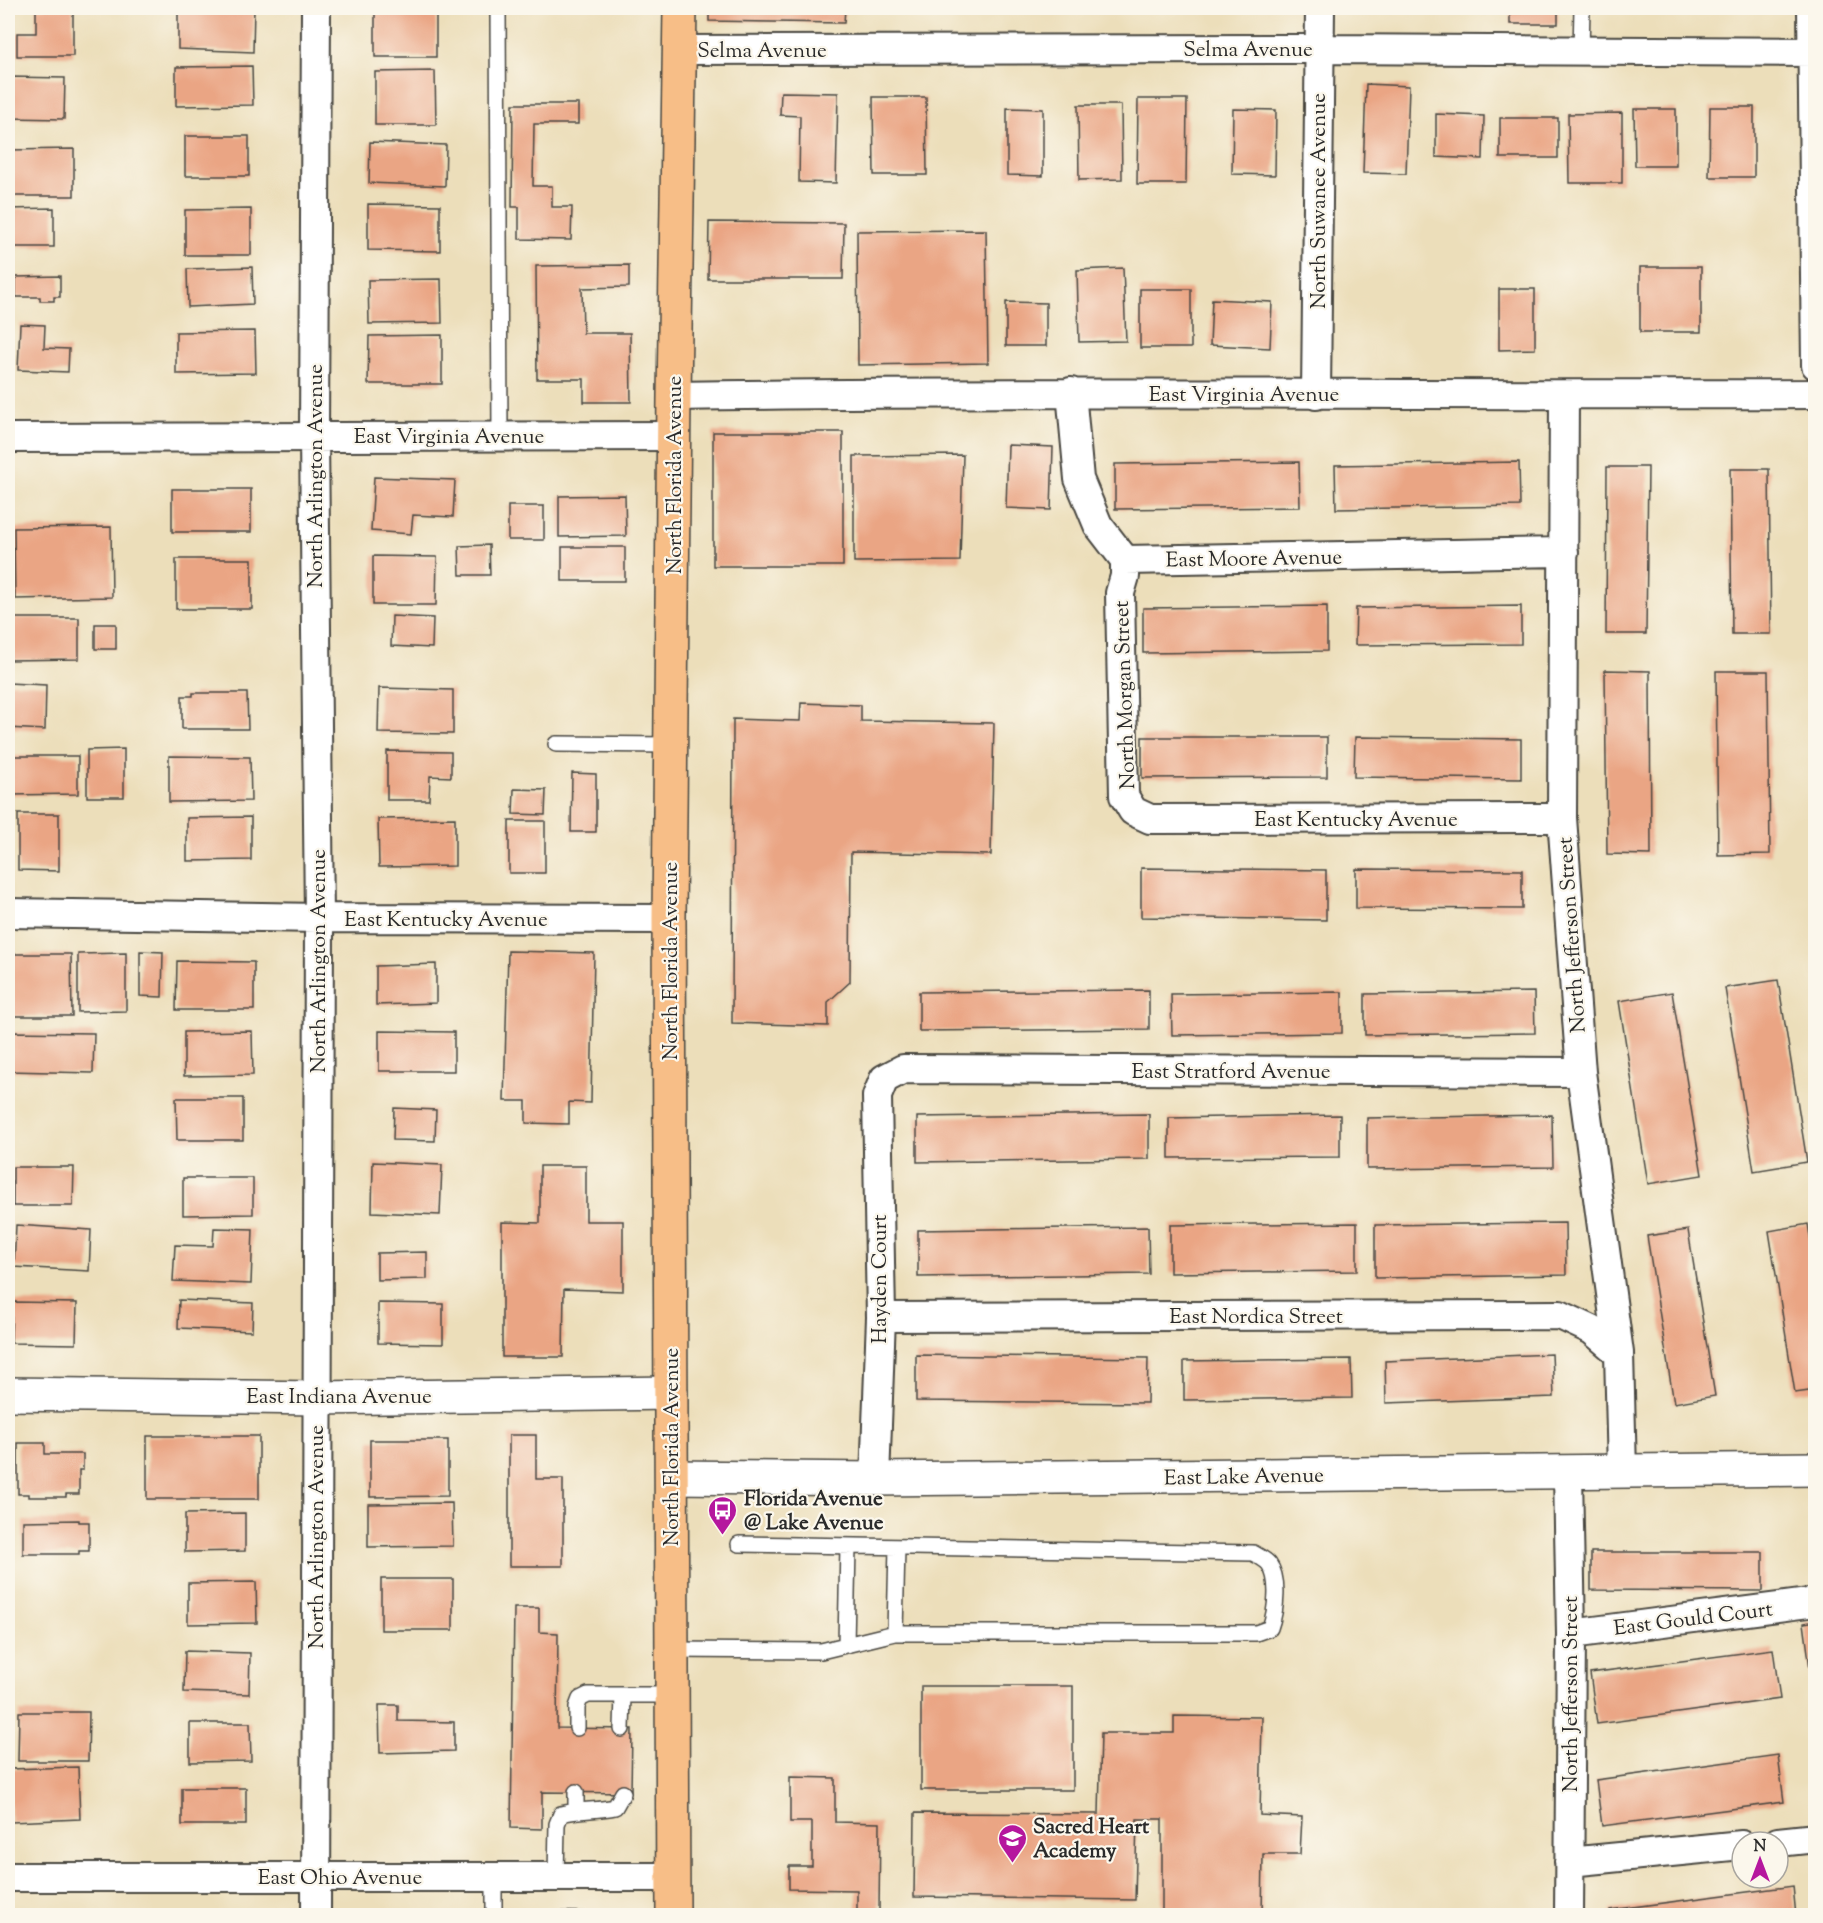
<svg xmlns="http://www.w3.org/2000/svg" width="1823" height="1923" font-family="'Sorts Mill Goudy',serif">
  <rect width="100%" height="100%" fill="#fbf7ec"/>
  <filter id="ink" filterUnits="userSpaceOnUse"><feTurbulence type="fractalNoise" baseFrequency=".0167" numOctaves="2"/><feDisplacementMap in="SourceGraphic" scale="12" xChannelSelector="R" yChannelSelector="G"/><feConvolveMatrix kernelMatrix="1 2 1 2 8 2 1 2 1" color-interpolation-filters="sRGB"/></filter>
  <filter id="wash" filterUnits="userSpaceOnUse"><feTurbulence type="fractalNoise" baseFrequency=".008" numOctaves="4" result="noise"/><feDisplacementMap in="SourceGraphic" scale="24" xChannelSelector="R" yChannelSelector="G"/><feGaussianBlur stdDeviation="1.35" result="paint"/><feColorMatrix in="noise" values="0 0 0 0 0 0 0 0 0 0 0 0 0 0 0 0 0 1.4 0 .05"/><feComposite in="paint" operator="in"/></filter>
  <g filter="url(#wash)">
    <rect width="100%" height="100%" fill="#ecdeba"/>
    <g id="blocks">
      <!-- building -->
      <path fill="#eaa584" d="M36 8H73V56H17V33H36Z
        M178 8H254L253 52 178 49Z
        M375 8 436 9V57H375Z
        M709 8H845L844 23 709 21Z
        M1510 8H1558V24H1510Z
        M252 66 253 105 176 106V67Z
        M435 71 436 125H375V72Z
        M9 77 65 78 64 119 8 118Z
        M1366 84 1409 86 1406 174 1363 173Z
        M781 92 838 93 836 183 799 182 800 116 780 115Z
        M873 97H926L927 175H874Z
        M1138 99H1187L1186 184H1137Z
        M513 104H578V124H534L533 186H552V207H572L571 240 519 239V207H512Z
        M1078 105H1121L1122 179 1079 180Z
        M1710 107H1754V177H1709Z
        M1007 108 1043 109V176L1007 175Z
        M1233 109 1276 110 1275 175 1232 174Z
        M1634 109H1676V166H1635Z
        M1622 113V183H1569L1568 114Z
        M1436 114 1484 116 1483 159 1436 157Z
        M1500 118H1558V158H1500Z
        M185 136H249V176H185Z
        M370 142 446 145 445 186 369 183Z
        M74 149V196H8V150Z
        M368 204 440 205V251L368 250Z
        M54 208V247H8V209Z
        M251 209V255H185V210Z
        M709 222 844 223 843 279H708Z
        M986 230 988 363 858 365 857 231Z
        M629 265V287L582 288 583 333H630L631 402H584V379H537L536 266Z
        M252 267 253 304 188 307 187 269Z
        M1640 267H1701V332H1640Z
        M1123 268 1126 341 1079 342 1077 270Z
        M60 276V297H54V301H40V297H16V277Z
        M441 279 442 323 369 324 368 280Z
        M1140 289H1191V348H1140Z
        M1499 289H1535V349L1499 350Z
        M1212 299 1272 302 1270 348 1210 345Z
        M1006 302 1046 303V346H1006Z
        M20 324 45 325 44 348 69 349 68 372 18 370Z
        M255 331 256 373 176 374V332Z
        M442 335V384H368L369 336Z
        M713 432H843V566H713Z
        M1008 445 1053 447 1051 510 1006 508Z
        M963 455 960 561 854 562V456Z
        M1299 462 1300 507 1115 509V464Z
        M1519 462 1520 506 1336 509 1335 465Z
        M1607 467H1648L1646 634H1606Z
        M1730 469H1769L1771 634H1732Z
        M374 477 455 480 453 517 413 515 411 534 371 531Z
        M172 489H251V532H172Z
        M625 495 626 536 559 537V496Z
        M508 506H544V540H508Z
        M111 527 112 597 15 599 14 528Z
        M489 545 490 575H460L459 546Z
        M562 547H625V581H562Z
        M373 556 437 557 436 605H373Z
        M176 559H252V609H176Z
        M1327 606V651L1143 653V608Z
        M1521 606V644L1355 645 1356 608Z
        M392 616 433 618 432 648 391 646Z
        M8 618H79V659L8 660Z
        M95 624H116V649H95Z
        M1605 670 1650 671 1651 855 1607 854Z
        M1716 671H1768L1770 854 1718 855Z
        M8 683 46 685 45 730 8 728Z
        M379 688 453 690V734L378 733Z
        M193 693H247L248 729H182V696H193Z
        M801 703 861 705V721L994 723 991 855 851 852 850 982 828 1002V1026L732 1023 733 719 800 721Z
        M1142 737H1327V777L1142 778Z
        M1355 737 1521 739V779L1354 777Z
        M124 749V797H87V750Z
        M387 751 451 752V777L430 776 429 800H387Z
        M8 756H78V794L8 795Z
        M169 756 250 757 251 801 169 802Z
        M572 773 596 774V832H571Z
        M514 789 546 790 545 815 513 814Z
        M18 814H59V871L18 870Z
        M251 817V860L187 861V818Z
        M455 818V866L379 867 378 819Z
        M509 821H545V873H509Z
        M1141 868 1326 870V920L1141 917Z
        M1356 869 1522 870V909L1356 908Z
        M140 951 163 952 162 997 140 996Z
        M508 951 594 953 591 1103 569 1102V1124L526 1123V1101H504Z
        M126 953V1011L78 1012V954Z
        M8 954H71L72 1016H8Z
        M177 961 254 962V1010H176Z
        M436 964V1003L376 1005V966Z
        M1778 980 1807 1162 1754 1171 1725 988Z
        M1149 990V1029L919 1031V992Z
        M1342 992V1033L1172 1035 1171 994Z
        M1534 992 1535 1033 1365 1035V994Z
        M1672 992 1702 1175 1648 1184 1619 1001Z
        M252 1031 253 1075 184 1076V1032Z
        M379 1031 454 1032V1071H379Z
        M8 1032 94 1033 93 1073 8 1071Z
        M176 1098H243V1140H177Z
        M394 1108 436 1110 435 1141 393 1140Z
        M1149 1114V1159L917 1162V1117Z
        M1340 1115V1157L1169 1158V1118Z
        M1552 1115 1553 1167 1367 1169V1118Z
        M373 1162 442 1165 440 1215 372 1212Z
        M540 1166H586V1221H623V1291L564 1289 563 1357H502V1222L540 1223Z
        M13 1167H74L73 1206H13Z
        M183 1178H253V1214L183 1215Z
        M1357 1223V1271L1170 1273V1225Z
        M1565 1223 1566 1275 1375 1278V1225Z
        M1808 1224 1816 1274V1390L1795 1393 1769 1231Z
        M16 1225 91 1230 89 1271 14 1267Z
        M1148 1227 1149 1274 918 1277V1230Z
        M214 1228 253 1229 251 1284 173 1281 175 1245 213 1246Z
        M1688 1230 1715 1396 1674 1403 1647 1236Z
        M427 1252V1279L377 1280V1253Z
        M179 1300 253 1303 252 1331 178 1328Z
        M12 1302 77 1303 76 1344 11 1343Z
        M378 1303 443 1304V1344L378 1343Z
        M1552 1354 1554 1397 1386 1403 1385 1361Z
        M916 1355 1148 1358 1147 1403 916 1401Z
        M1351 1359 1352 1398 1184 1400V1361Z
        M509 1435H536V1479H563V1566H509Z
        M147 1436H259V1499H147Z
        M370 1440H448V1496L370 1497Z
        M18 1443H45V1454H83V1470H79V1494H66V1497H29V1494H18Z
        M452 1503 453 1546 368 1547V1504Z
        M245 1513V1551L185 1552V1514Z
        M79 1520V1522H89V1551H79V1554H23V1521Z
        M1591 1552H1763V1591L1591 1590Z
        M381 1579H453V1630H381Z
        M256 1582 257 1623 188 1624V1583Z
        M514 1608H539V1632L558 1633 557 1728 632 1729 631 1793 542 1792V1829L511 1828Z
        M1816 1621V1698H1814L1804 1623Z
        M1773 1649 1780 1699 1597 1724 1590 1673Z
        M185 1651 250 1653 249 1694 184 1692Z
        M921 1686H1073V1790H921Z
        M379 1705H398V1721L454 1722V1751L380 1753Z
        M19 1712H89L88 1761H18Z
        M1174 1716 1262 1717 1260 1815 1302 1817 1300 1854H1263L1262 1916H1162V1819H1137L1135 1900 914 1897 915 1813 1099 1814 1101 1733H1174Z
        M190 1723H250L251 1761 190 1762Z
        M1778 1755 1784 1802 1602 1826 1596 1780Z
        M78 1767 80 1819 11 1822 9 1769Z
        M790 1777 835 1778V1822L880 1823 879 1912H857V1890L789 1889V1866H812V1822H790Z
        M182 1788H246V1825H182Z
        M1793 1886 1796 1916H1611L1610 1910Z
        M506 1911 616 1912V1916H506Z"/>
    </g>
  </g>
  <g filter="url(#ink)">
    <use href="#blocks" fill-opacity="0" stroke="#484640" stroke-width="1.5"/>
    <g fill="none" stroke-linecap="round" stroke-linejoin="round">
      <defs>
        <path id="service" d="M498 8 500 436
          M1581 51 1582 8
          M556 744 671 745
          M895 1633 897 1547
          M846 1645 848 1546
          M672 1650 821 1651 895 1633H1256L1270 1628C1276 1611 1280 1579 1269 1564 1265 1559 1258 1556 1253 1553L739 1544
          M577 1728V1707L580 1699 588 1695H623
          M622 1729 623 1695H672
          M576 1792V1809
          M494 1877V1916
          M556 1877 557 1824 561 1814C579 1809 597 1811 615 1807L623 1793"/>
        <path id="minor" d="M316 8 314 436 319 918 316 1916
          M1812 8 1816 365
          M680 50 1319 49 1816 52
          M1071 392 1079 479 1098 525 1125 560 1564 552
          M1316 395 1320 8
          M1564 395 1562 818 1581 1072 1619 1353 1622 1472
          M674 396C1054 390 1435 396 1816 394
          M8 438 674 436
          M1125 560V576L1120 593 1124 796 1133 811 1150 819 1562 818
          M8 913 319 918 669 919
          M881 1317 1560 1315 1592 1330 1619 1353
          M1568 1473 1571 1634 1569 1916
          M875 1479 881 1317 877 1096 884 1079 903 1069 1581 1072
          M1571 1634 1816 1602
          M1778 1842 1816 1838
          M1569 1862 1742 1845
          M8 1877H673"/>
        <path id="tertiary" d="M8 1394 317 1398 671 1393
          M672 1477 875 1479 1816 1469"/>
        <path id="primary" d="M673 1916 669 919 674 396 680 8"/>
      </defs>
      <!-- service casing -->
      <use href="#service" stroke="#484640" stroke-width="18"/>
      <!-- minor casing -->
      <use href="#minor" stroke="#484640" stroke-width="32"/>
      <!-- tertiary casing -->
      <use href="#tertiary" stroke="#484640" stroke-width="36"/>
      <!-- primary casing -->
      <use href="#primary" stroke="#484640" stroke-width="36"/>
      <!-- service -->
      <use href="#service" stroke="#fff" stroke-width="15"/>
      <!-- minor -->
      <use href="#minor" stroke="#fff" stroke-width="28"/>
      <!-- tertiary -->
      <use href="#tertiary" stroke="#fff" stroke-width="33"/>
      <!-- primary -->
      <use href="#primary" stroke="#f7be87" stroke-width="33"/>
    </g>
  </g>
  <!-- icons -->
  <defs>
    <symbol id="bus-pin" viewBox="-11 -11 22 30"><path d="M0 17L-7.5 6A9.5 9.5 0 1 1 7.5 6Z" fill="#b5179e" stroke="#fbf7ec"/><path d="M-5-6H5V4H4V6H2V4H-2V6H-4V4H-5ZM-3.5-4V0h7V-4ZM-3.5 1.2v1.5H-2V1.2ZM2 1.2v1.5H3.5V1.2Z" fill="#fff"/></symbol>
    <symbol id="school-pin" viewBox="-11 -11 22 30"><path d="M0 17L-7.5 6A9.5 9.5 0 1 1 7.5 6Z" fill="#b5179e" stroke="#fbf7ec"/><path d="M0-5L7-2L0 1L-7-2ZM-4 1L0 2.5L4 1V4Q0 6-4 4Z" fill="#fff"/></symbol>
  </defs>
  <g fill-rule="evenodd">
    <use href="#bus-pin" x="706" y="1494" width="33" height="45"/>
    <use href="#school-pin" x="996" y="1822" width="33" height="45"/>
  </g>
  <g text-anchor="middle" stroke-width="4.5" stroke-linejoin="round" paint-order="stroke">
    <!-- street labels -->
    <g font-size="21" fill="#2b2b2b" stroke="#fbf7ec">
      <text x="1248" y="56">Selma Avenue</text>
      <text x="762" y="57">Selma Avenue</text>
      <text transform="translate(1318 201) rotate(-90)" y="7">North Suwanee Avenue</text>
      <text x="1244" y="401">East Virginia Avenue</text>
      <text x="449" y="443">East Virginia Avenue</text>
      <text transform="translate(674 475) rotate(-90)" y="7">North Florida Avenue</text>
      <text transform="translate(315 476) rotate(-90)" y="7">North Arlington Avenue</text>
      <text transform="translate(1254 558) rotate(-1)" y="7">East Moore Avenue</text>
      <text transform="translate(1124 695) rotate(-92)" y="7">North Morgan Street</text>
      <text x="1356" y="826">East Kentucky Avenue</text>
      <text x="446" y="926">East Kentucky Avenue</text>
      <text transform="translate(1571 935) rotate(-94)" y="7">North Jefferson Street</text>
      <text transform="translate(318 961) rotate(-90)" y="7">North Arlington Avenue</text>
      <text transform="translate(670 961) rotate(-90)" y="7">North Florida Avenue</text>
      <text x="1231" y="1078">East Stratford Avenue</text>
      <text transform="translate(879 1279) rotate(-90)" y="7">Hayden Court</text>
      <text x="1256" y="1323">East Nordica Street</text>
      <text x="339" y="1403">East Indiana Avenue</text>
      <text transform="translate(671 1447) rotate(-90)" y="7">North Florida Avenue</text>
      <text transform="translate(1244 1476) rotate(-1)" y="7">East Lake Avenue</text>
      <text transform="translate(316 1537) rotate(-90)" y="7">North Arlington Avenue</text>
      <text transform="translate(1693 1618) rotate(-7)" y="7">East Gould Court</text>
      <text transform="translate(1570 1694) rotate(-90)" y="7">North Jefferson Street</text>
      <text x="340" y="1884">East Ohio Avenue</text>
    </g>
    <!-- poi labels -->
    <g font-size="21" font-weight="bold" fill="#2b2b2b" stroke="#fbf7ec" text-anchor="start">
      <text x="744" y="1505">Florida Avenue<tspan x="744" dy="24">@ Lake Avenue</tspan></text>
      <text x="1033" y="1833">Sacred Heart<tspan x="1033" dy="24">Academy</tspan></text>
    </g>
  </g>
  <!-- margin -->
  <rect width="1823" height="1923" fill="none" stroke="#fbf7ec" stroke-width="30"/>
  <!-- north arrow -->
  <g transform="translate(1760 1860)"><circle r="28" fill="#fbf7ec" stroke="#a8a59f" stroke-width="1.5"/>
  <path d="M0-4.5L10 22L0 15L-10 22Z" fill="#b5179e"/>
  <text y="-9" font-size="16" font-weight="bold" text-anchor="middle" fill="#2b2b2b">N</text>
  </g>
</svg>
